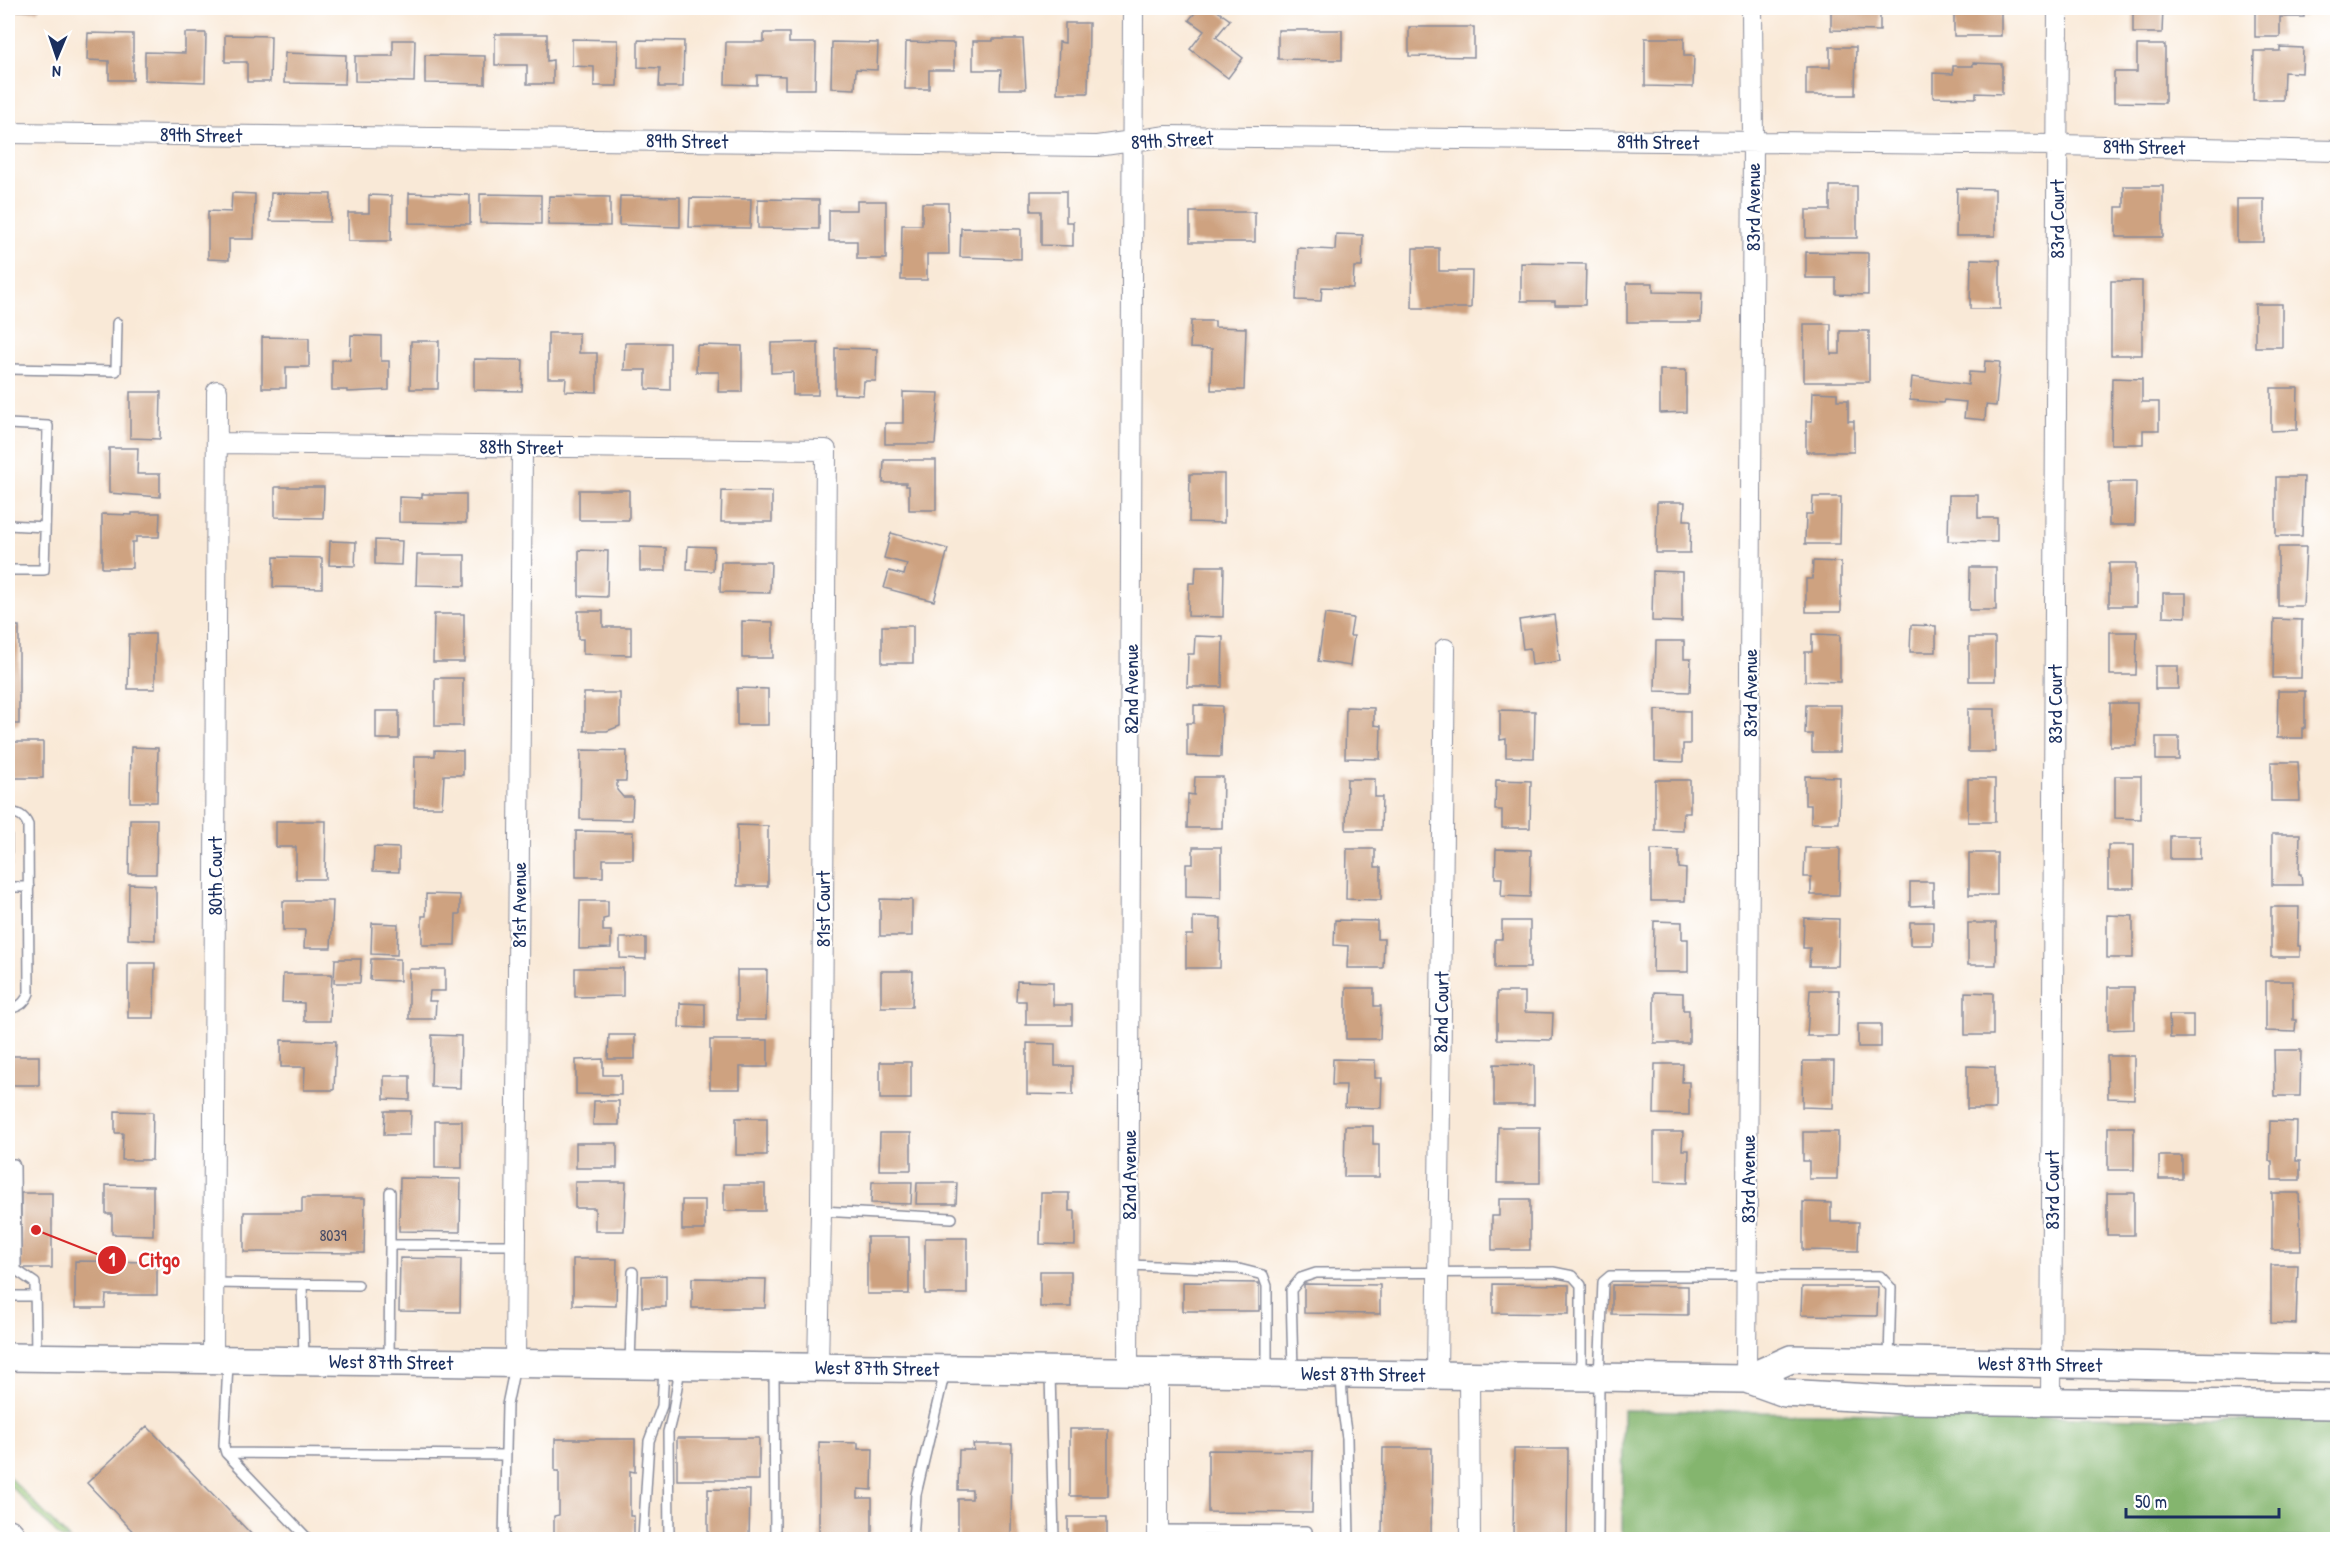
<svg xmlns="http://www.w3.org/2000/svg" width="2345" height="1547" font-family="'Patrick Hand',sans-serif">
  <rect width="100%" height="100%" fill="#fff"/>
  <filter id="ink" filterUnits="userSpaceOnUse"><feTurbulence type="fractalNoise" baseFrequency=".0167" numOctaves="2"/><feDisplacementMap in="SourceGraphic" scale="12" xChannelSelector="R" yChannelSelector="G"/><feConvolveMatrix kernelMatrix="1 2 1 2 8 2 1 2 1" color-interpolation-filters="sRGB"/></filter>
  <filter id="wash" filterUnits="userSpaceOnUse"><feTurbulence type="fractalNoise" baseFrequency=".008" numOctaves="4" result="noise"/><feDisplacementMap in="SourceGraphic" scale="24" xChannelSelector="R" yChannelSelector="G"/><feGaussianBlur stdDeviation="1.35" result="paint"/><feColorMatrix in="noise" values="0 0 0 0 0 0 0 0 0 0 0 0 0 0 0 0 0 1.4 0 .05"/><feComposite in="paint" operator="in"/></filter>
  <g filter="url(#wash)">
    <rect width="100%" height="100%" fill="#f9e9d7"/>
    <!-- green -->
    <path fill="#a6d380" stroke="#60816f" stroke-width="1.5" d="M8 1476 69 1539H62L8 1483Z"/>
    <!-- forest -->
    <path fill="#84b56e" stroke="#507266" stroke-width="1.5" d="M1623 1410 2337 1421V1539H1622Z"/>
    <g id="blocks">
      <!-- building -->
      <path fill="#cea280" d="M8 8H38V11H8Z
        M1199 8H1213L1230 20 1216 37 1243 58 1228 78 1190 49 1204 31 1189 20Z
        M1831 8H1880V31L1831 30Z
        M1954 8H2001V36H1954Z
        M2133 8H2163L2162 33H2133Z
        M2255 8H2304V17H2280V37H2255Z
        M1065 23H1089L1088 93H1057L1059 42 1065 43Z
        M1409 27H1474V57L1409 56Z
        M1278 30H1342V60L1278 59Z
        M88 33 133 34V80H109V61L87 60Z
        M185 33H206L205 82 145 80V52L185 53Z
        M764 33H789V43H816L815 89H785V76L757 75V85L725 84 726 42H764Z
        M495 34H547V61L553 60V84H527V65H495Z
        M225 35 271 36 270 82H247V62H225Z
        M1645 38H1684V56H1694L1693 87 1645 86Z
        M572 39 618 40 617 86H594V67L572 66Z
        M993 39H1023L1026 89H1000L1001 70H973V41H993Z
        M393 40H415L414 82 355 81V56H393Z
        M638 40 684 41 683 87H659L660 68 638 67Z
        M832 42 878 43 877 70 856 69 855 89 831 88Z
        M906 42 954 43V70H929V89H905Z
        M2137 45H2165V103L2114 102V72H2137Z
        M1830 47H1856L1855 95H1806V67H1830Z
        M2280 47 2303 48 2302 73 2284 72 2283 100H2253L2254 51H2280Z
        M285 53 346 55 345 84 284 83Z
        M425 55 485 56V84L425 83Z
        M1973 63 2002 64V94L1976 93V98L1933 97V73L1953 74V66H1973Z
        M1830 186H1857V238H1806V210H1830Z
        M2124 186H2163V237H2116V207H2124Z
        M1957 188 1995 189V236H1956Z
        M1031 191H1066V222H1073V246L1041 245V211H1031Z
        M232 193 255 194 254 239H229V260L208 259V211L231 212Z
        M271 193 331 194 330 222 270 221Z
        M409 193 470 195V224L409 223Z
        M480 194 541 195V224L480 223Z
        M369 195 392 196 391 241H348V213H369Z
        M549 196 610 197V226L548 225Z
        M620 196 680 197V227L619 225Z
        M690 198 751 199 750 228 689 227Z
        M758 199 819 200V229L758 228Z
        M2237 199H2264V242H2237Z
        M857 201H886V259H857V241H829V210H857Z
        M922 203H948L949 254H927V280H901L902 225H922Z
        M1190 212H1255V242H1190Z
        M961 228 1021 229V259L960 257Z
        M1336 234 1363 235 1362 267H1354L1353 288 1322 287 1321 301 1296 300 1298 248 1335 250Z
        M1413 248H1439V271H1472L1471 308H1412Z
        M1806 252 1868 253V295L1836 294V278H1806Z
        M1971 259 2000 260V309H1970Z
        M1521 263 1586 264 1585 305H1555V301H1521Z
        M2111 281H2142V355H2111Z
        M1627 283H1653V292L1702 293 1701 322H1627Z
        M2255 304H2282V347H2255Z
        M1191 321H1215V327L1246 328 1244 390H1211L1212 349 1190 348Z
        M1804 324H1831V354H1840V331H1869V382H1804Z
        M548 333H579V353H597V392L565 391 566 378H548Z
        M351 335 381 336V361H389V390L347 392V390H332V360H350Z
        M262 337 309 338V367H286V388H262Z
        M411 341H439L438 389H410Z
        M818 342V395H793V372L771 373V343Z
        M625 343H670V390L646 389V370H624Z
        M697 345 742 346V392H718L719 372H696Z
        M835 348 877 349 876 381H864L863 395 835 394Z
        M474 359 523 360 522 391 474 390Z
        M1985 361 2000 362 1996 406 1986 405 1985 420 1964 418 1966 402 1944 400 1943 403 1910 400 1912 377 1968 385 1969 372 1984 373Z
        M1660 370H1686V412L1660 413Z
        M2112 378 2142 379V402H2159V430H2143V444H2111Z
        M2271 388H2298L2297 430 2271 431Z
        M130 392H161L160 439 130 438Z
        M903 392 939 393 935 444H885V423H903Z
        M1813 392 1837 393V400H1848V421H1854V452H1806V421H1812Z
        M109 448H138L137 474H160V497L109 493Z
        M884 460H936V510H909V486H906V483H883Z
        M1190 474H1224V523L1189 522Z
        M2276 477H2304L2302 536H2276Z
        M2109 482H2136L2135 525H2109Z
        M275 487H324L323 518 275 517Z
        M579 490H629V520H579Z
        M722 491 772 492V522H721Z
        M422 494H466V523L399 522V497L422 498Z
        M1949 495H1978V518H1997V542L1948 541Z
        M1813 497H1841L1840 544H1805L1806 514H1812Z
        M1657 502H1685L1684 520H1691L1690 553H1656Z
        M132 513H160L159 537H136V542H132V568H102V514L132 515Z
        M891 533 948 549 934 601 884 588 889 571 904 575 907 564 884 558Z
        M375 540 402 541 401 565 375 564Z
        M330 541 356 542 355 566 329 565Z
        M688 546 714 547 713 571 687 570Z
        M640 547 666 548V571H640Z
        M2278 547H2306L2303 606H2278Z
        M579 550 608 551 607 597 579 596Z
        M417 555H465V586L416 585Z
        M274 557 322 558V588L273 587Z
        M1813 561 1841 562V612H1806V579H1812Z
        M721 562H771L770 593 720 592Z
        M2109 563H2136V606H2109Z
        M1196 566H1224L1223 617 1188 616 1189 583H1195Z
        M1970 567H1996V610H1969Z
        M1653 571 1682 572V622L1652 621Z
        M2163 593H2186V617L2163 616Z
        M578 611H603V627H631V655L583 654V639H578Z
        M434 614H464V662H433Z
        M1325 614 1353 618 1350 636H1354L1350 666 1318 661Z
        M1554 615 1560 661 1532 665 1530 648 1523 649 1519 620Z
        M2274 619 2302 620 2301 678H2273Z
        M742 621 773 622V658H742Z
        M1911 625 1936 626V652H1910Z
        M8 626H19V724H8Z
        M882 626H913V663H882Z
        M2110 632H2137L2136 675H2110Z
        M129 634H155V689H128Z
        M1812 634 1840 635V682L1805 681V652H1812Z
        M1195 636 1223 637 1222 687H1187L1188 654H1194Z
        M1969 638H1995V681H1969Z
        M1656 641H1684V659H1691L1690 692 1655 691Z
        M2155 666H2178V689H2155Z
        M435 678H463V726H435Z
        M737 688 768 689V725H737Z
        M2278 691H2305V728H2303V738H2277Z
        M584 693H620V726L607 731H584Z
        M2110 703H2137V746H2110Z
        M1194 705 1222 706 1221 757 1187 756V723H1194Z
        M1806 705H1841L1840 752H1812V734H1805Z
        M1346 707 1374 708V725L1381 726 1380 759 1345 758Z
        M1968 709H1995V752H1968Z
        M1500 710 1535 711 1534 758 1506 757V739L1500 740Z
        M1655 710 1690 711V744H1683V762L1655 761Z
        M376 711H399V739H376Z
        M2156 737H2179V760H2156Z
        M8 742H43V778H8Z
        M131 747 158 748 157 802H130Z
        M435 750 463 751V775H444L442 807H414L415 756H435Z
        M581 750 627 751 626 781H617V790L623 797H633L632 820 580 819Z
        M2271 762H2298L2300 801H2271Z
        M1805 776 1840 777 1839 823H1811V805H1805Z
        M2115 776H2141V819L2115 818Z
        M1195 777H1223L1222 828H1187L1188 794 1194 795Z
        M1347 779H1375V797H1382L1381 830H1346Z
        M1968 779H1995V822H1968Z
        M1496 780 1531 781 1530 828H1502V810H1495Z
        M1655 780H1690V813H1683V831L1655 830Z
        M130 819H157L156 874H129Z
        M276 821H326L325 879H296V847H276Z
        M737 825 768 826V886H737Z
        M576 831 633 832V859H603V877H576Z
        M8 833H12V867H8Z
        M2272 834H2300L2299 874H2301L2302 885H2272Z
        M2170 836H2200V859H2170Z
        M2108 845H2134V888H2108Z
        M374 847 399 848V872L373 871Z
        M1193 847H1221V898L1186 897V864H1193Z
        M1805 848H1840L1839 895H1811V877H1804Z
        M1347 849H1375V867H1381V900L1346 899Z
        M1496 849 1531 850 1530 897 1501 896 1502 878H1495Z
        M1651 850 1679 851V868L1686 869 1685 901H1651Z
        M1969 853H1997V895H1969Z
        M1910 882H1933V905L1910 906Z
        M129 884 155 885V940L128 939Z
        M426 894 460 895V914H456L455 945H422V916H426Z
        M880 899 912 900V936H880Z
        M283 901H333L331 948H304L305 930H283Z
        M580 901H608V918L603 919V931H611V948L579 949Z
        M2271 907H2299L2298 946H2300V957H2271Z
        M2107 915 2133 916V958H2107Z
        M1193 917 1221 918 1220 968H1186V935H1193Z
        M1804 918 1839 919 1838 966H1809L1810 948H1803Z
        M1335 920 1377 921V939H1384L1383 968H1347L1348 946 1334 945Z
        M1502 921H1530V968H1495V939H1502Z
        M1654 921 1682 922V939H1688V972H1653Z
        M1910 922H1933V945H1910Z
        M372 923 398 924 397 955 371 954Z
        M1968 923H1996V965H1968Z
        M620 938H646V959L620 958Z
        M335 959H361L360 983H334Z
        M371 959H400V981L370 980Z
        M128 963H155L154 1018H128Z
        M575 968H623V996L575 997Z
        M409 969H445V991H430L429 1001H436L435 1019H409Z
        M737 970H767L766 1020H737Z
        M881 971H913L912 1007H881Z
        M283 974H332L330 1021H304V1003L282 1002Z
        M1017 981 1053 982V1005H1072V1025H1026V1001H1016Z
        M2266 981H2293V1020H2296L2295 1032 2266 1031Z
        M2108 987H2134V1029L2108 1030Z
        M1346 988H1374V1006H1381L1380 1039H1346Z
        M1810 990H1839L1838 1036H1807Z
        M1497 992H1525V1012L1553 1013 1552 1040 1497 1039Z
        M1654 992 1683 993V1010H1689V1043H1654Z
        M1965 992 1993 993V1035H1965Z
        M680 1003 705 1004V1028L679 1027Z
        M2169 1015H2193V1038H2170Z
        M1858 1024H1881V1047H1858Z
        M432 1035 461 1036 460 1088 431 1087Z
        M609 1035H635V1059H608Z
        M281 1040 336 1041 334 1090H304L305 1067H281Z
        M710 1040H768V1067H740V1089H710Z
        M1027 1043 1055 1044V1066H1073V1095L1027 1094Z
        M2274 1050H2301L2300 1096H2275Z
        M8 1056H39V1085H8Z
        M2107 1056H2134V1099L2108 1098Z
        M603 1059V1075H621V1095L576 1094V1060Z
        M1333 1059 1375 1060V1078H1382L1381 1108 1345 1107 1346 1085H1332Z
        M1803 1061H1834L1833 1108 1802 1107Z
        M880 1062H911V1099H880Z
        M1494 1064 1534 1065V1105H1494Z
        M1655 1064H1683L1682 1082H1689V1115L1654 1114Z
        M1967 1066 1995 1067V1109H1967Z
        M384 1076H410V1100L384 1099Z
        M594 1101H619V1125H593Z
        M115 1111 153 1112 152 1160H122L123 1133H115Z
        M385 1111H411L410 1135H384Z
        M736 1118H767V1155H736Z
        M435 1121H462V1168H435Z
        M2270 1121 2297 1122 2296 1161H2300V1180H2272V1161H2269Z
        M1345 1126H1373V1144H1379V1177H1344Z
        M1498 1127H1540V1183H1497Z
        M2108 1127H2134V1170H2108Z
        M1654 1132H1683L1682 1150H1689L1688 1183 1654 1182Z
        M1803 1132H1838L1837 1179H1809V1161H1803Z
        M880 1133H911V1170H879Z
        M576 1143H617V1168H576Z
        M2159 1156H2182V1179H2159Z
        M400 1178 461 1179 460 1232 399 1231Z
        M575 1182H626L624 1231H595V1208H575Z
        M872 1182H912L911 1204 871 1203Z
        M917 1183H957L956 1204H916Z
        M724 1184H765V1211H724Z
        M106 1185 153 1186V1235L112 1234V1214H106Z
        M21 1193H52V1268H21Z
        M1041 1193H1069V1211H1075V1245L1040 1244Z
        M2107 1193H2134V1235H2107Z
        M2272 1193H2299L2301 1250H2272Z
        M302 1198H365L364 1253 244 1252V1212H302Z
        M1499 1199H1530V1250H1492V1216H1499Z
        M682 1200H705V1230H682Z
        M1803 1202 1831 1203V1222H1859L1858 1251 1803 1250Z
        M867 1237H909V1294H867Z
        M925 1238H967V1294H925Z
        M400 1258 461 1259 460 1312 399 1311Z
        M573 1259H617L616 1306 573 1305Z
        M75 1261 157 1262V1295H106L105 1308H75Z
        M2271 1265H2298L2296 1324 2271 1323Z
        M1040 1271H1071V1307H1040Z
        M666 1275V1307H642V1276Z
        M692 1278 766 1279 765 1308H692Z
        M1183 1282 1259 1283V1311H1183Z
        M1304 1284 1380 1285V1314L1304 1313Z
        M1493 1284 1569 1285V1314L1493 1313Z
        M1612 1285 1688 1286V1315L1612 1314Z
        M1802 1287H1878L1877 1316 1801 1315Z
        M147 1426 257 1540H141L87 1483Z
        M1070 1429H1108V1496H1070Z
        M677 1438H759V1480H677Z
        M555 1439H635V1472L630 1471V1516H634V1540H554V1516L559 1515V1471H555Z
        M819 1442 858 1443V1449H873L872 1490 858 1489V1498H872V1540H819Z
        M973 1444H1012L1011 1540H958V1499H972V1490H958L959 1450H974Z
        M1383 1448H1432L1431 1540H1382Z
        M1514 1449H1568L1567 1540H1513Z
        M1208 1450 1313 1451 1312 1513 1208 1512Z
        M708 1489 750 1490 749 1540H708Z
        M1068 1517H1107V1540H1068Z"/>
    </g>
  </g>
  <g filter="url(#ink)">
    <use href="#blocks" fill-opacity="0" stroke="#8a8c9a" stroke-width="1.5"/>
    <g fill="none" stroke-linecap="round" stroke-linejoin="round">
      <defs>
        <path id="lane" d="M8 369 116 371 117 323
          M8 424 48 426 44 570H8
          M8 525 45 527
          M8 812C18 813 24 815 28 825L29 993C25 1003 19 1008 8 1008
          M8 887H29
          M8 1164H14L15 1167 16 1270 35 1283 36 1355
          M821 1211 952 1218
          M390 1245V1192
          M1128 1265 1239 1269 1263 1275 1267 1286V1371
          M213 1283 358 1285
          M302 1284 304 1358
          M8 1296H35
          M389 1359 390 1245H517
          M228 1363 224 1446 226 1453 309 1540
          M630 1363 633 1272
          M774 1368 775 1540
          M1293 1371 1291 1290 1301 1278 1316 1273 1553 1272 1573 1276 1581 1285V1375
          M1050 1373 1054 1540
          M1341 1377 1343 1411 1347 1438 1349 1540
          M226 1453 506 1455
          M1158 1530 1307 1531
          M504 1540 507 1405 515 1366
          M643 1540 649 1441 662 1406 664 1368
          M669 1540 668 1432 673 1412 680 1368
          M913 1540 916 1494 945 1371
          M1598 1540 1599 1378 1603 1282 1610 1276H1880L1891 1288 1889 1359"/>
        <path id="street" d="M8 133 1097 146 1167 136 2058 145 2338 151
          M217 443 826 450 821 1211 818 1368
          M213 1360 217 391
          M515 1363 522 447
          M1128 1371 1133 8
          M1437 1375 1445 649
          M1469 1376 1470 1540
          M1746 1379 1753 143 1752 8
          M2051 1401 2058 8
          M1158 1540V1372"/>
        <path id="secondary" d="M8 1357 1746 1379 1785 1393 1903 1400 2338 1405
          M1746 1379 1791 1359 2338 1369"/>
        <path id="highway" d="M8 1536 10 1540"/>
      </defs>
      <!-- lane casing -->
      <use href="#lane" stroke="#8a8c9a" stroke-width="12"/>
      <!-- street casing -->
      <use href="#street" stroke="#8a8c9a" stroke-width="22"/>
      <!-- secondary casing -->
      <use href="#secondary" stroke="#8a8c9a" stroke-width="30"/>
      <!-- highway casing -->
      <use href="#highway" stroke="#8a8c9a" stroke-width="36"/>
      <!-- lane -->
      <use href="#lane" stroke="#fff" stroke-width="9"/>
      <!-- street -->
      <use href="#street" stroke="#fff" stroke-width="20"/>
      <!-- secondary -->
      <use href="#secondary" stroke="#fff" stroke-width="27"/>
      <!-- highway -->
      <use href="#highway" stroke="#fff" stroke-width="33"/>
    </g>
  </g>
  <g text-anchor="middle" stroke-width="4.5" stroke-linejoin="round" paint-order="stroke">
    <!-- number labels -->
    <g font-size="16" fill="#484c66">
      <text x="333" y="1241">8039</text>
    </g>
    <!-- street labels -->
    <g font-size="20" fill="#1b2f5e" stroke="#fff">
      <text transform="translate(201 135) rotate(1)" y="7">89th Street</text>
      <text transform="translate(1172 140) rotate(-3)" y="7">89th Street</text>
      <text transform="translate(687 141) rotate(1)" y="7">89th Street</text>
      <text transform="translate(1658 142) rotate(1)" y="7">89th Street</text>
      <text transform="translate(2144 147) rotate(1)" y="7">89th Street</text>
      <text transform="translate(1753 207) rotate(-90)" y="7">83rd Avenue</text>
      <text transform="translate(2057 219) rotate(-90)" y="7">83rd Court</text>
      <text transform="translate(521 447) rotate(1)" y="7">88th Street</text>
      <text transform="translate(1131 689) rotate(-90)" y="7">82nd Avenue</text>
      <text transform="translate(1750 693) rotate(-90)" y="7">83rd Avenue</text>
      <text transform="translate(2055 704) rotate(-90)" y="7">83rd Court</text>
      <text transform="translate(215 876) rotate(-90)" y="7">80th Court</text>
      <text transform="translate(519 905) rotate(-90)" y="7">81st Avenue</text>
      <text transform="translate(823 909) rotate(-90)" y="7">81st Court</text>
      <text transform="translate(1441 1012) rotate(-89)" y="7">82nd Court</text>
      <text transform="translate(1129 1175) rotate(-90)" y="7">82nd Avenue</text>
      <text transform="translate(1748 1179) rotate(-90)" y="7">83rd Avenue</text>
      <text transform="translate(2052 1190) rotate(-90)" y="7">83rd Court</text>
      <text transform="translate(391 1362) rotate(1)" y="7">West 87th Street</text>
      <text transform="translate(2040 1364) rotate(1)" y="7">West 87th Street</text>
      <text transform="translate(877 1368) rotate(1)" y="7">West 87th Street</text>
      <text transform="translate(1363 1374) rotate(1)" y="7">West 87th Street</text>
    </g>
  </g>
  <!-- callouts -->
  <path fill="none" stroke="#d62828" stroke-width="2" d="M36 1230L112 1260"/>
  <g fill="#d62828" stroke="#fff" stroke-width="2">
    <circle cx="36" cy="1230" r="6"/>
    <circle cx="112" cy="1260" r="15"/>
  </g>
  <g font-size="18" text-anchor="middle" font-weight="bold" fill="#fff">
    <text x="112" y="1266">1</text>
  </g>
  <g font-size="21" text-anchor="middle" font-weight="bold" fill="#d62828" stroke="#fff" stroke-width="4.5" stroke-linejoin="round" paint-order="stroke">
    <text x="159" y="1267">Citgo</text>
  </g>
  <!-- margin -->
  <rect width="2345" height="1547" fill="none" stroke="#fff" stroke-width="30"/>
  <!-- north arrow -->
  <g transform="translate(57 57) rotate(182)" stroke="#ffffff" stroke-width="4.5" paint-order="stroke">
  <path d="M0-4.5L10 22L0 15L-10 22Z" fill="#1b2f5e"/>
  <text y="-9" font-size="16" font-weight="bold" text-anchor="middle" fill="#1b2f5e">N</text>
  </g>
  <!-- scale -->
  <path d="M2126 1508v9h153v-9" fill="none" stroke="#1b2f5e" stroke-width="3"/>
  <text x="2135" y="1508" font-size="18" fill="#1b2f5e" stroke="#ffffff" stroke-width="4.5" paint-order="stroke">50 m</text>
</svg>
